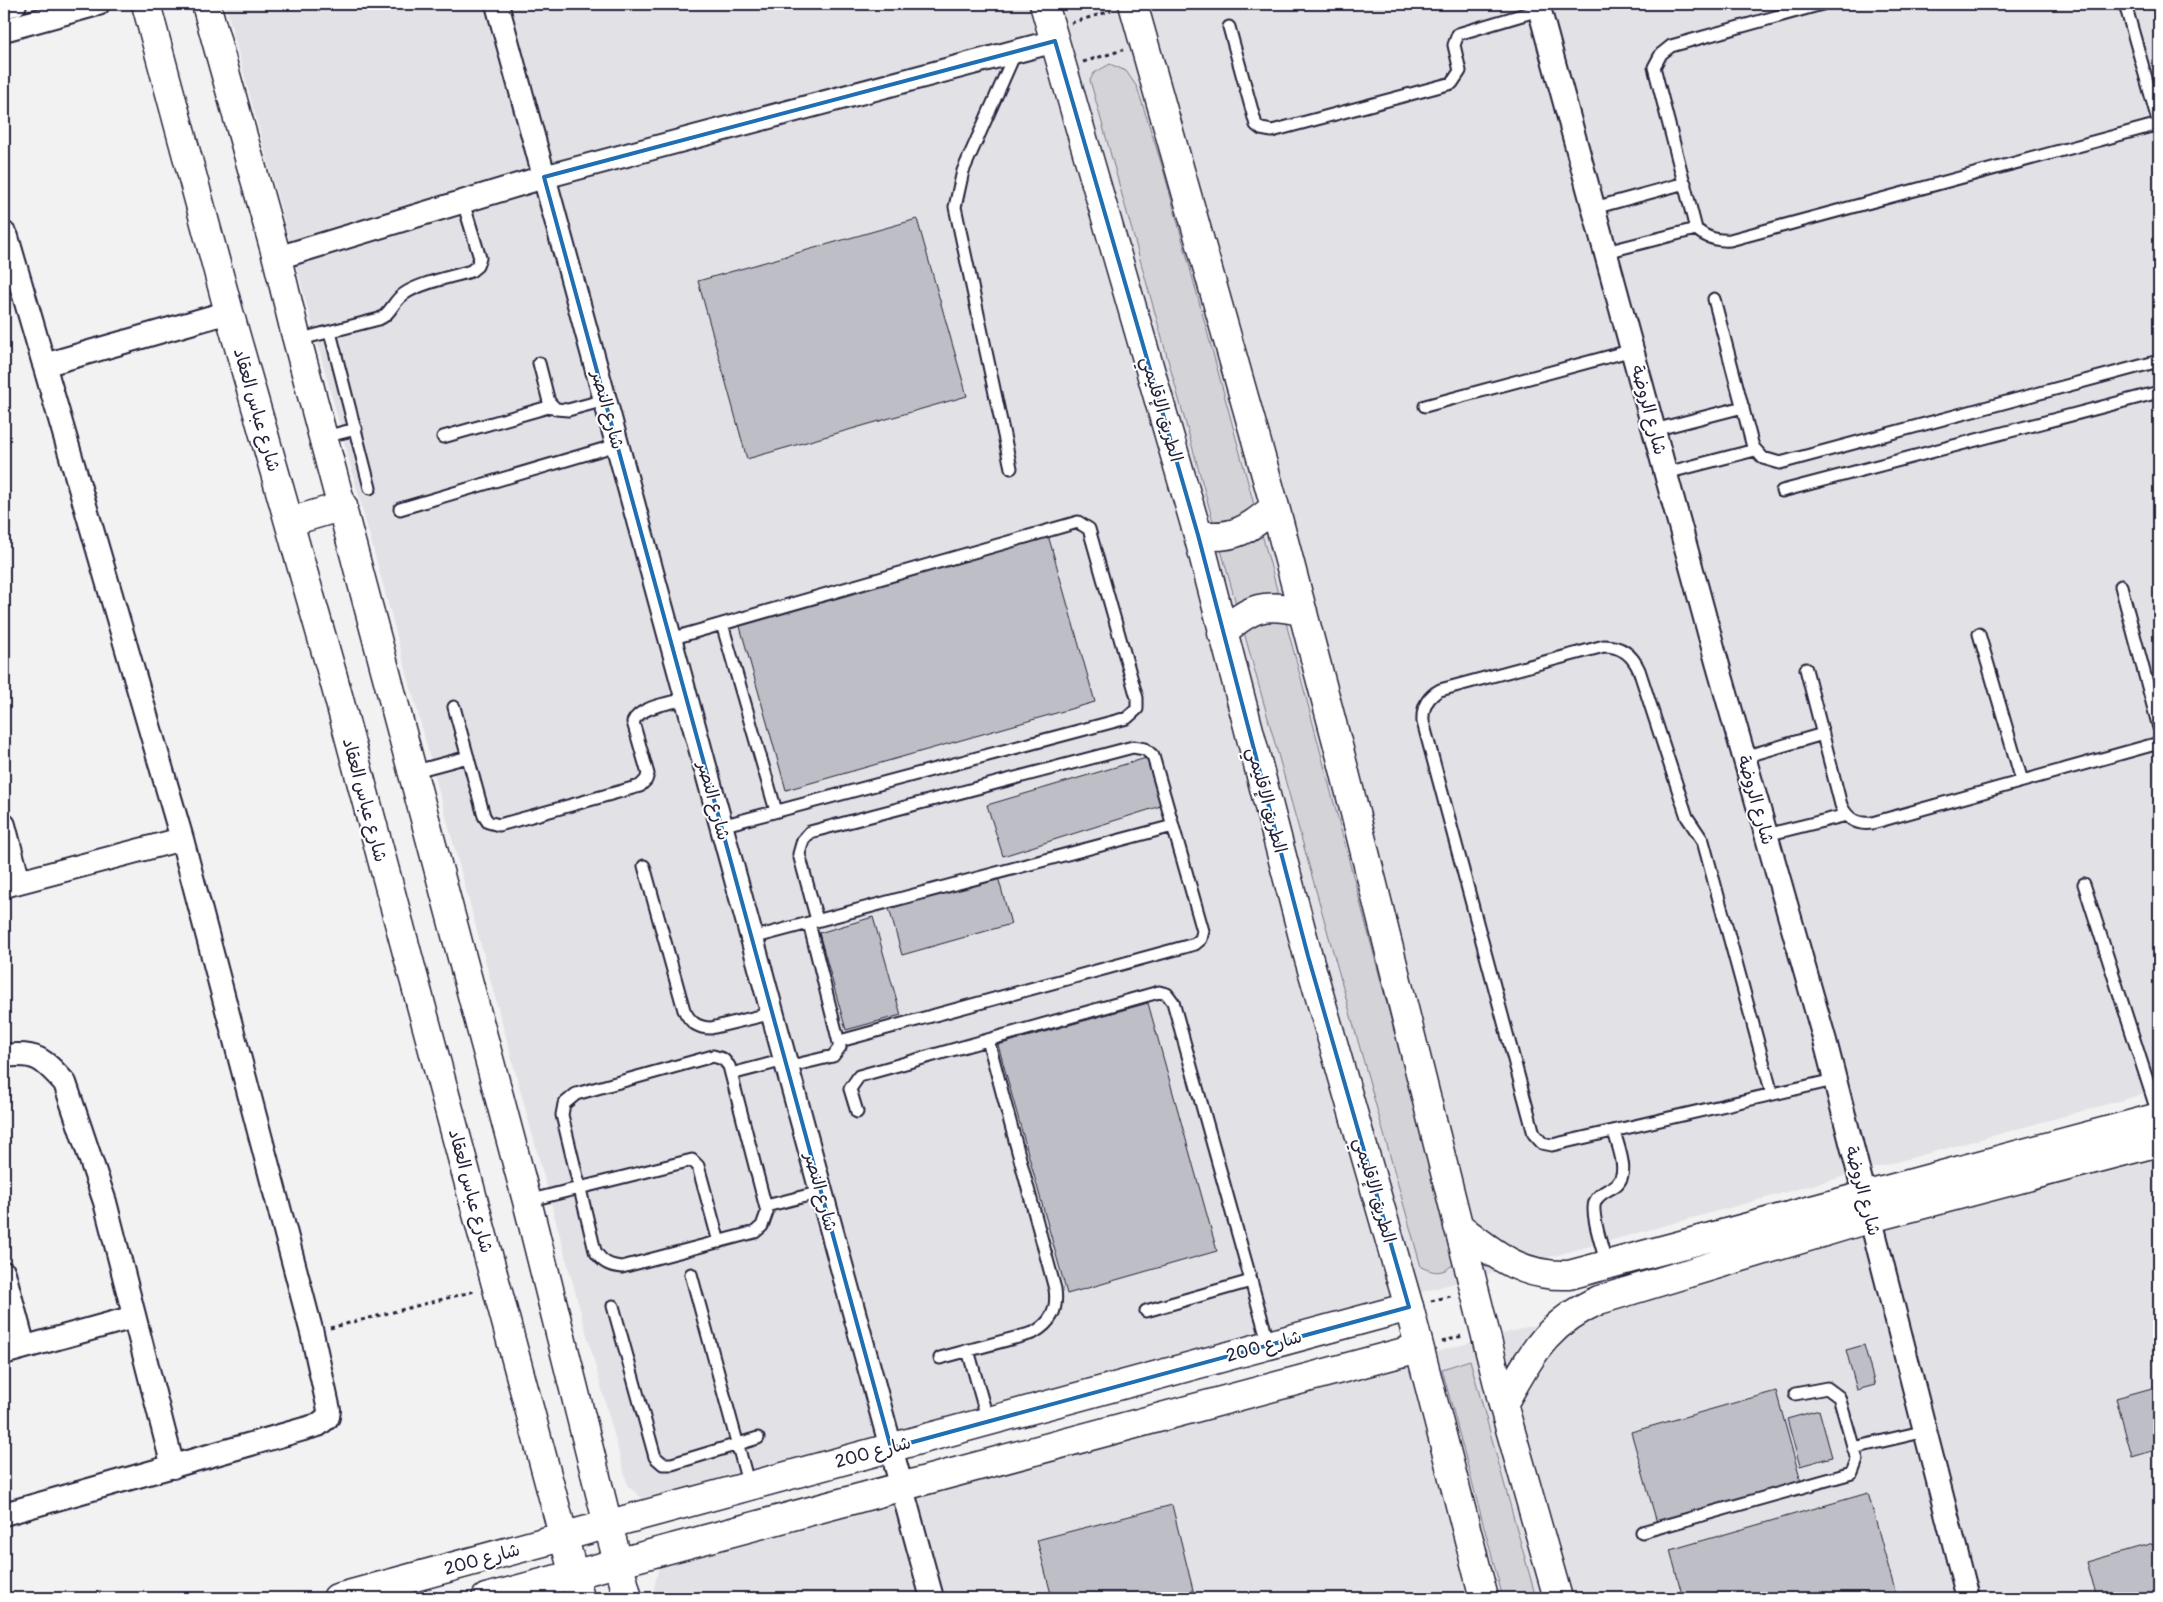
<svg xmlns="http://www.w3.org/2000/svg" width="2163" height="1602" font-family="Pangolin,'Playpen Sans Arabic',sans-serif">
  <rect width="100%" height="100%" fill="#f2f2f3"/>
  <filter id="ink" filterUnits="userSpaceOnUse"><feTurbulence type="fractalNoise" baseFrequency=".02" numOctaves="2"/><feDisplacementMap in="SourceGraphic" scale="10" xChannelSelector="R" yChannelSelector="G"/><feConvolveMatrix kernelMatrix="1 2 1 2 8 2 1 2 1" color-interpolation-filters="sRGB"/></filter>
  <g filter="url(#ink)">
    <!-- built -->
    <path fill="#e2e2e6" d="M225 4H2159V1090L649 1504 628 1486Z
      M2159 1157V1598H655L653 1593 660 1561Z"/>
    <!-- green -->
    <path fill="#d3d3d8" stroke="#7a7a8a" d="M1110 64 1126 71 1137 87 1164 172 1306 697 1455 1262C1444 1275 1434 1273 1421 1267L1090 80 1094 73Z
      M1470 1360 1536 1598H1503L1442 1369Z"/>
    <!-- building -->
    <path fill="#bebec6" stroke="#22223b" d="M917 219 967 396 747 459 698 281Z
      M1048 535 1095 702 786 790 739 623Z
      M1153 756 1167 804 1003 856 987 805Z
      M998 877 1011 924 902 955 889 908Z
      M873 917 901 1015 846 1030 819 933Z
      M1148 1003 1217 1251 1067 1294 998 1045Z
      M1864 1345 1875 1385 1857 1390 1846 1350Z
      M2159 1386V1449L2132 1457 2116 1398Z
      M1776 1391 1801 1482 1657 1523 1631 1432Z
      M1819 1410 1832 1457 1800 1466 1787 1419Z
      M1868 1493 1897 1598H1683L1670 1550Z
      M1172 1505 1195 1598H1052L1037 1540Z
      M2153 1543 2159 1564V1591L2135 1598H2097L2087 1562Z"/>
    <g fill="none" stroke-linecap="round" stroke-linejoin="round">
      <defs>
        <path id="service" d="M1822 4 1671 46 1661 54 1654 67 1696 229C1706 238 1716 241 1730 240L2159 124
          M2125 4 2159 124
          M1229 27 1256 125 1261 129 1272 131 1452 83 1460 71 1454 45 1458 34 1539 10
          M1594 208 1685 183
          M1606 252 1696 229
          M1714 299 1753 447 1763 458 1780 463 2159 361
          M330 332 370 488
          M297 340 379 319C391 314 393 301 404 294 419 283 452 277 471 271L477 266 480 258 463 202
          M539 363 549 402 556 409 568 410 605 400
          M1425 406 1633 350
          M1654 430 1743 407
          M324 437 356 429
          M443 437 552 406
          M1011 468 955 207 963 171 1016 51
          M1666 473 1755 450
          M1782 491 2159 392
          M400 509 617 445
          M2121 586 2159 728
          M722 624 776 811
          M1979 634 2022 781
          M670 639 1078 522 1089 529 1137 698V709L1127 718 721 826
          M1806 669 1841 805C1847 819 1857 825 1872 823L2159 743
          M454 707 484 816 488 822 499 825 640 786 646 780 648 774 633 722C640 706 671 703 687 699
          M1744 757 1823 734
          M412 772 468 757
          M1766 835 1847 815
          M644 866 684 1010C690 1022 697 1028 711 1028L773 1013
          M2084 884 2159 1117
          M817 920 799 854 803 840 810 832 1133 747 1145 749 1153 756 1203 931 1201 939 1195 944 840 1041
          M752 938 1173 826
          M713 1056 723 1059 729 1066 767 1212 762 1226 755 1232 622 1267C609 1266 602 1262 595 1251L562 1115 564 1104 576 1094Z
          M787 1067 833 1056 840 1047 809 923
          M731 1074 785 1060
          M1772 1094 1703 841 1687 817 1639 670C1632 654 1621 646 1604 646L1440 690C1427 697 1422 708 1423 722L1534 1134 1542 1143 1552 1145 1834 1080
          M857 1112 850 1089 859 1076 1159 992 1167 994 1173 1002 1269 1345
          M527 1201 692 1160 698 1166 719 1242
          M766 1206 821 1192
          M1607 1266C1604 1252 1590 1214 1595 1202 1598 1194 1607 1191 1613 1187 1632 1176 1618 1148 1614 1131
          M691 1274 749 1486
          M613 1306 655 1457 663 1464H672L758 1438
          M1146 1311 1251 1281
          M968 1350 988 1421
          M940 1358 1033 1333C1051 1323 1058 1310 1055 1289L988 1040
          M1853 1448 1926 1431
          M1642 1532 1852 1473 1857 1460 1839 1397 1827 1388 1795 1394"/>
        <path id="minor" d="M497 4 932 1598
          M1538 4 1717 662 1825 1041 1968 1598
          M4 7 15 4
          M4 30 98 4
          M4 233 7 237 182 839 312 1333 329 1410 328 1417 318 1425 4 1514
          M277 258 544 177 1055 41
          M44 365 229 312
          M4 825 19 882
          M4 886 182 839
          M4 1056C37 1052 43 1059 65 1083L105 1202 173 1467
          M4 1273 24 1347
          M4 1353 134 1317"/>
        <path id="tertiary" d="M146 4 229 312 332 673 580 1598
          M206 4 277 258 295 332 527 1201 608 1525 628 1598
          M289 522 343 506
          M1458 1226C1495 1254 1520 1277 1569 1275L2159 1117
          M1503 1404C1531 1356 1545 1324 1599 1300L1871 1218 2159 1142
          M337 1598 1409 1307
          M486 1598 1419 1348"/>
        <path id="trunk" d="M1044 4 1198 535 1308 956 1409 1307 1484 1598
          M1133 4 1275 507 1341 757 1503 1404 1558 1598
          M1198 535C1234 540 1249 529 1275 507
          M1222 633C1251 607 1264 602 1303 612"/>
      </defs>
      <!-- service casing -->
      <use href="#service" stroke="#22223b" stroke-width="15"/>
      <!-- minor casing -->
      <use href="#minor" stroke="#22223b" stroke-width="26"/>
      <!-- tertiary casing -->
      <use href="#tertiary" stroke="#22223b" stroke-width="31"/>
      <!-- trunk casing -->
      <use href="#trunk" stroke="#22223b" stroke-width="31"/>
      <!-- path -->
      <path stroke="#22223b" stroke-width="3" stroke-dasharray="4 4" stroke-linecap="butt" d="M1071 23 1111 11
        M1083 62 1123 50
        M1431 1301 1454 1295
        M330 1328 475 1291
        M1442 1342 1462 1336"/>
      <!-- service -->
      <use href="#service" stroke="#fff" stroke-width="11"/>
      <!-- minor -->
      <use href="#minor" stroke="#fff" stroke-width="22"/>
      <!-- tertiary -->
      <use href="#tertiary" stroke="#fff" stroke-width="28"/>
      <!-- trunk -->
      <use href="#trunk" stroke="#fff" stroke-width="28"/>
    </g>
  </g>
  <!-- marked area -->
  <path fill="none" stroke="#1f6fb2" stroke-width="4" stroke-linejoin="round" d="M1055 41 1198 535 1308 956 1409 1307 891 1448 544 177Z"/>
  <g text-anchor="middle" stroke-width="4" stroke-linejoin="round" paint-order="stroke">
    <!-- street labels -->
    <g font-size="18" fill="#22223b" stroke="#fff">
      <text transform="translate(1162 409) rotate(74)" y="6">الطريق الإقليمي</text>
      <text transform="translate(257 410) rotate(74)" y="6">شارع عباس العقاد</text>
      <text transform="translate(608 410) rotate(75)" y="6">شارع النصر</text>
      <text transform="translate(1649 410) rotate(75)" y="6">شارع الروضة</text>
      <text transform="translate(365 800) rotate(75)" y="6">شارع عباس العقاد</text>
      <text transform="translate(1267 800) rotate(75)" y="6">الطريق الإقليمي</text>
      <text transform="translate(1756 800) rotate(74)" y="6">شارع الروضة</text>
      <text transform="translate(714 801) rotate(75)" y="6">شارع النصر</text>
      <text transform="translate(1375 1190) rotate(74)" y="6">الطريق الإقليمي</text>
      <text transform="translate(471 1191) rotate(75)" y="6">شارع عباس العقاد</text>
      <text transform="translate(1863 1191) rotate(75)" y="6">شارع الروضة</text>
      <text transform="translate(821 1192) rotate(75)" y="6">شارع النصر</text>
      <text transform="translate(1264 1346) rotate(-15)" y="6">شارع 200</text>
      <text transform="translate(873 1452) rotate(-15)" y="6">شارع 200</text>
      <text transform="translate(482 1559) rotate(-15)" y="6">شارع 200</text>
    </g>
  </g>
  <!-- margin -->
  <rect width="2163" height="1602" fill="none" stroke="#fff" stroke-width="20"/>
  <rect x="10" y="10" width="2143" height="1582" fill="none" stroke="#22223b" stroke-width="2" filter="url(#ink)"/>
</svg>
